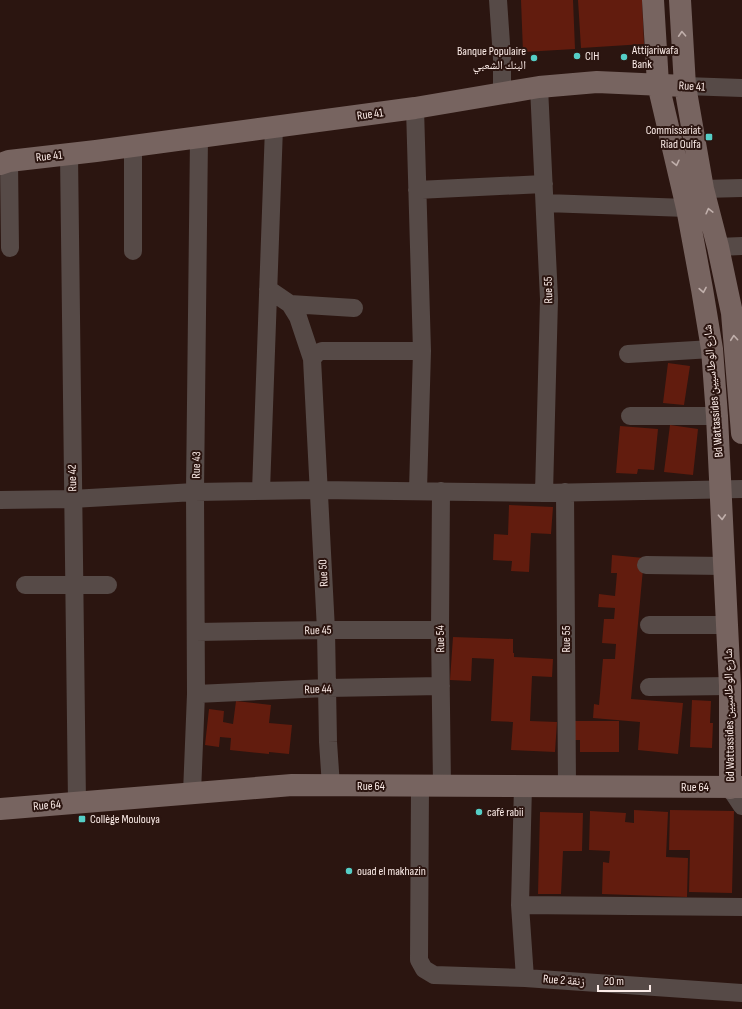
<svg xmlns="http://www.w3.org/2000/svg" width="742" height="1009" font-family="'Sofia Sans Condensed','Noto Naskh Arabic',sans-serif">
  <rect width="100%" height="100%" fill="#2b1510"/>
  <!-- building -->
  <path fill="#621c0e" d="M521 0H573L575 49 523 52Z
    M578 0H642L644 44 581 48Z
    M668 363 690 366 684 405 663 403Z
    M670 425 698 429 693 475 664 472Z
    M620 426 658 429 654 470 638 469 637 474 616 473Z
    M509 505 553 507 551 534 531 533 529 572 511 571 512 561 493 560 494 534 508 535Z
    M612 555 644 558 631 699 683 703 678 754 638 750 640 722 593 718 594 704 599 705 603 659H615L616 644 602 643 604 619H614L615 608 598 607 599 594 615 596 617 573H611Z
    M453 637 513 639V653H514V657L553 659 552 677 532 676 530 721 557 722 555 752 511 750 513 722 491 721 494 659 472 658 471 681 450 680Z
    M692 700 711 701 710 723H713L712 748 690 747Z
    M236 701 271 705 269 723 292 725 289 754 269 752V754L230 750 231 738 220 737 219 747 205 745 209 709 224 711 223 722 233 724Z
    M572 721H619V752H580V740H572Z
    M634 810 668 812 666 857 688 858 687 897 602 894 603 862 609 863 610 851 589 850 590 811 626 813 625 822 634 823Z
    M670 810 734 811 732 893 689 892 690 850H669Z
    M540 812 583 813 582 851H563L561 894H538Z"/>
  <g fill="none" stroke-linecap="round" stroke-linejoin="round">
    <!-- street -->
    <path stroke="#564a47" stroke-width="18" d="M498 0 502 58V93
      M685 86 742 88
      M539 87 549 299 544 493
      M415 108 422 351 418 490
      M69 154 77 803
      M9 161 10 248
      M703 189 742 188
      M417 190 544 184
      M545 203 687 208
      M718 247 742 246
      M133 251V146
      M268 289 290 304 298 317 312 359 326 630 328 742 331 786
      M290 304 354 308
      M628 354 712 349
      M312 359 317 353 322 351H422
      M630 416H717
      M261 491 274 127
      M441 491 440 630 442 786
      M565 492 567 786
      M0 500 72 499 195 492 319 490 544 493 742 489
      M646 565 724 566
      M25 585H108
      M649 625H727
      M196 632 326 630H440
      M649 687 730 686
      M196 694 327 688 441 686
      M420 786 419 960 424 969 434 975 525 978 742 993
      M523 786 520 905 525 978
      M730 788 742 806
      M192 793 196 694 195 492 199 137
      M520 905 742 907"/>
    <!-- secondary -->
    <path stroke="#776460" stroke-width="22" d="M653 0 658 84 687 208 702 289 712 349 717 416 727 625 730 686V788
      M680 0 685 86 703 189 718 247 732 313 742 433
      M0 164 9 161 96 151 415 108 539 87 597 82 685 86
      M0 809 292 785 742 787"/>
  </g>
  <!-- one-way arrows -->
  <defs><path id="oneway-chevron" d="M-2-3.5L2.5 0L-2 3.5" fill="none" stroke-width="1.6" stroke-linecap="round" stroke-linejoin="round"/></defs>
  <g stroke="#c0afab">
    <use href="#oneway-chevron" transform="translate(682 34) rotate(-93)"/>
    <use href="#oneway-chevron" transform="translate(676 163) rotate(77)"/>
    <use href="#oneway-chevron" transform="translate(709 211) rotate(-104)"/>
    <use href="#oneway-chevron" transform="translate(703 290) rotate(80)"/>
    <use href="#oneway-chevron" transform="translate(734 338) rotate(-95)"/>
    <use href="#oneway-chevron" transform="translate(722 517) rotate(87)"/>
  </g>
  <!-- markers -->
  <g fill="#55cec6" stroke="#2b1510" stroke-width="1.5">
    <circle cx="577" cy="56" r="4"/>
    <circle cx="624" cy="57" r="4"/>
    <circle cx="534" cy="58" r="4"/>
    <rect x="705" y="133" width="8" height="8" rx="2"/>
    <circle cx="479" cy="812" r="4"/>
    <rect x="78" y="815" width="8" height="8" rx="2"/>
    <circle cx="349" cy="871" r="4"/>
  </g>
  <g text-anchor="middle" stroke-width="4" stroke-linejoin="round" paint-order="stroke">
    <!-- poi labels -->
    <g font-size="12" fill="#fcece8" stroke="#2b1510" text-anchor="start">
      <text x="632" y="54">Attijariwafa<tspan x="632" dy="14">Bank</tspan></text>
      <text x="526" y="55" text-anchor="end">Banque Populaire<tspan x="526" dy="14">البنك الشعبي</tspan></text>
      <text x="585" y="60">CIH</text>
      <text x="701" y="134" text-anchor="end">Commissariat<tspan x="701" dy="14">Riad Oulfa</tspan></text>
      <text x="487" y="816">café rabii</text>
      <text x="90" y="823">Collège Moulouya</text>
      <text x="357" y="875">ouad el makhazin</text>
    </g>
    <!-- street labels -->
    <g font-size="12" fill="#fcece8" stroke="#2b1510">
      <text transform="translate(692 86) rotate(3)" y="4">Rue 41</text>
      <text transform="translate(370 114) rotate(-8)" y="4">Rue 41</text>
      <text transform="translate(49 156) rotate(-6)" y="4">Rue 41</text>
      <text transform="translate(548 290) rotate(-91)" y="4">Rue 55</text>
      <text transform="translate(713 391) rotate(-95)" y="4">Bd Wattassides شارع الوطاسيين</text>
      <text transform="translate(196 465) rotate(-89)" y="4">Rue 43</text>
      <text transform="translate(72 478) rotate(-91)" y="4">Rue 42</text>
      <text transform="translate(323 573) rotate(-93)" y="4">Rue 50</text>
      <text transform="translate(318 630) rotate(-1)" y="4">Rue 45</text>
      <text transform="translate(440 639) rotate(-91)" y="4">Rue 54</text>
      <text transform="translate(566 639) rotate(-90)" y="4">Rue 55</text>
      <text transform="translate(318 689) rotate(-2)" y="4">Rue 44</text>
      <text transform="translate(729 715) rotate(-91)" y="4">Bd Wattassides شارع الوطاسيين</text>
      <text x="371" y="790">Rue 64</text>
      <text x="695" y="791">Rue 64</text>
      <text transform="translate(47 805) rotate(-5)" y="4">Rue 64</text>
      <text transform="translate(564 980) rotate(4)" y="4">Rue 2 زنقة</text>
    </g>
  </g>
  <!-- scale -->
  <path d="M598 985v6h52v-6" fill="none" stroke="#fcece8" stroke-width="2"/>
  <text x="604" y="985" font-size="12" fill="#fcece8" stroke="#2b1510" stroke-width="3" paint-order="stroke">20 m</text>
</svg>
